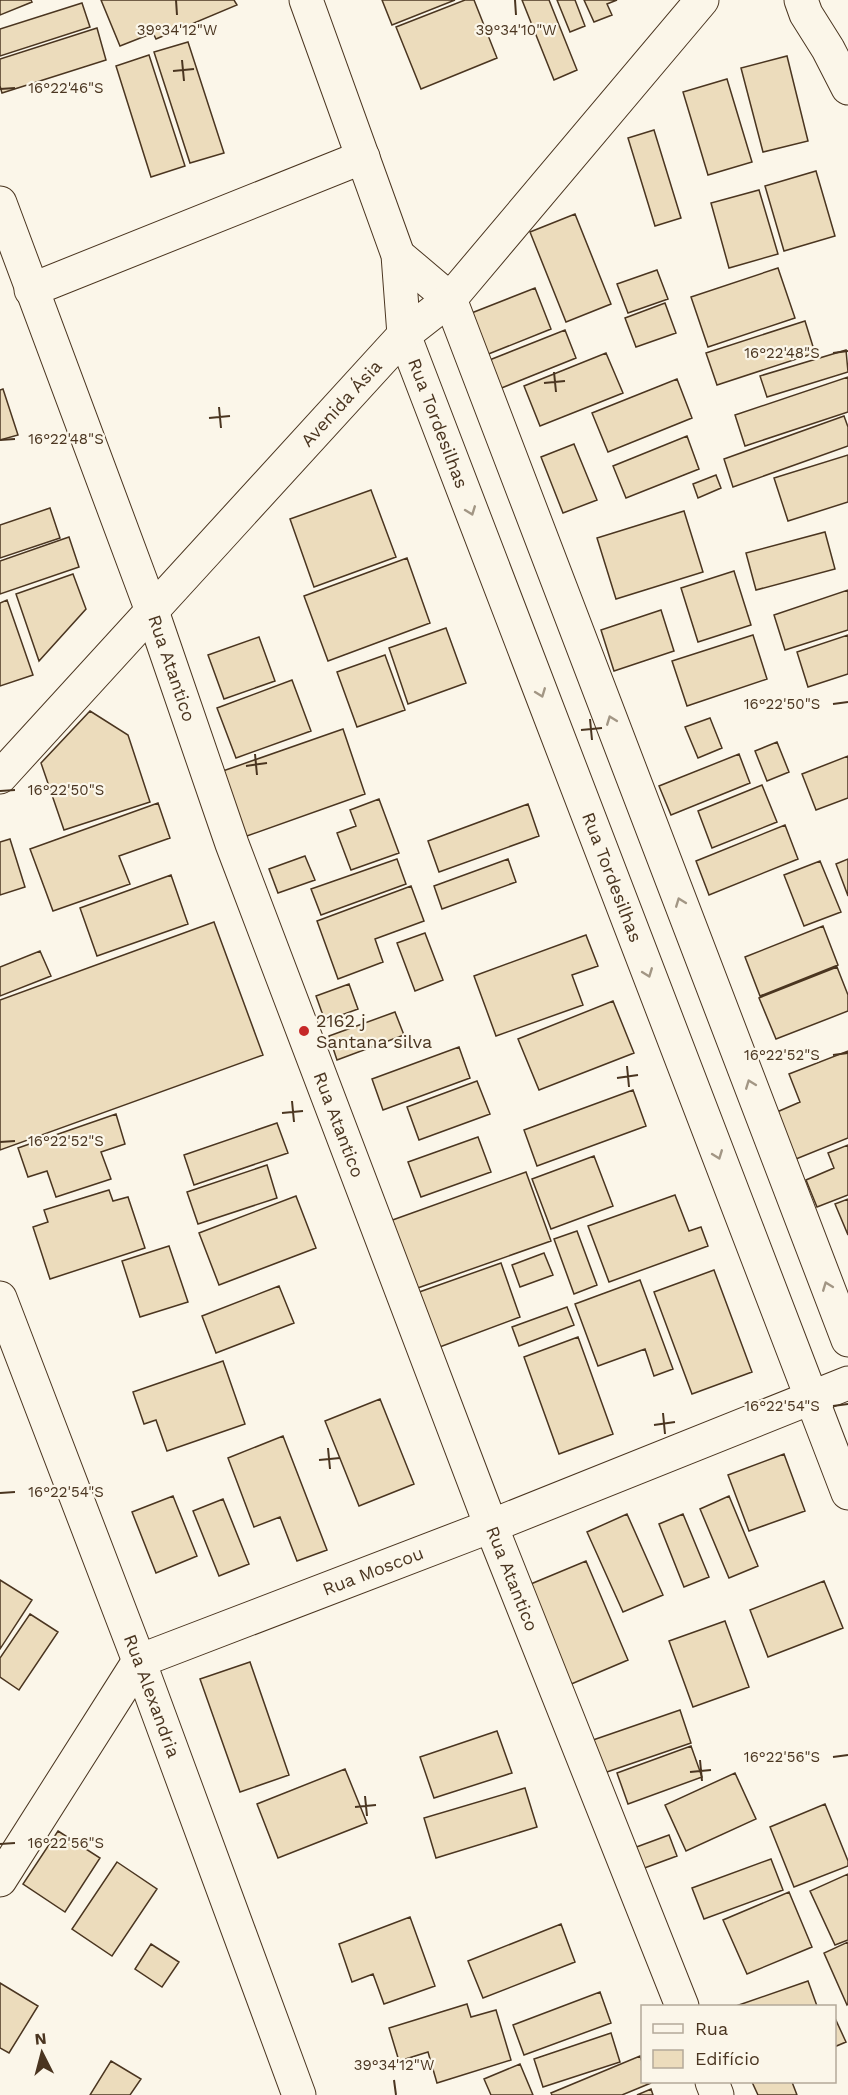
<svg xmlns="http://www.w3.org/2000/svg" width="848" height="2095" font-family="'Work Sans',sans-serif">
  <rect width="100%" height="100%" fill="#fbf6e9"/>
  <!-- building -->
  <path fill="#ecdcbc" stroke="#4a3520" stroke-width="1.5" d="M0 0H31L32 2 0 15Z
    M101 0H234L237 5 156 39 153 33 120 46Z
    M382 0H455L392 25Z
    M465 0H474L497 58 421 89 396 27Z
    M522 0H549L577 70 554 80Z
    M557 0H575L585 26 570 32Z
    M584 0H617L607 4 612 15 594 22Z
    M82 3 90 27 0 56V29Z
    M97 28 106 60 2 93 0 86V59Z
    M188 42 224 153 190 163 154 52Z
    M149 55 185 166 151 177 116 66Z
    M787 56 808 141 763 152 741 68Z
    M727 79 752 162 708 175 683 92Z
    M654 130 681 218 655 226 628 138Z
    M816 171 835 236 784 251 765 186Z
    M759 190 778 254 729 268 711 203Z
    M575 214 611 304 566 322 530 232Z
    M778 268 795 318 708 347 691 297Z
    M657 270 668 299 628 313 617 284Z
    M535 288 551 329 486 355 469 314Z
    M665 303 676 333 636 347 625 318Z
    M805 321 815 353 717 385 706 353Z
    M565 330 576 358 499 389 487 361Z
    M846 350 848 372 767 397 760 376Z
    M606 353 623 393 540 426 524 386Z
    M848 377V412L745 446 735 415Z
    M677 379 692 418 608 452 592 413Z
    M3 389 18 435 0 440V390Z
    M844 416 848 427V446L733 487 724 459Z
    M687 436 699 469 626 498 613 466Z
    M574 444 597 500 563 513 541 457Z
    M848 455V502L788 521 774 478Z
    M716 475 721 488 698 498 693 484Z
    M371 490 396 557 314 587 290 519Z
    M50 508 60 538 0 558V525Z
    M684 511 703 572 616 599 597 538Z
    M825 532 835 569 756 590 746 553Z
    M69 537 79 567 0 594V561Z
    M407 558 430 623 328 661 304 596Z
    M734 571 751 625 698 642 681 588Z
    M73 574 86 609 39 661 16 594Z
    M848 590V630L785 650 774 615Z
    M7 600 33 675 0 686V603Z
    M661 610 674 651 614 671 601 630Z
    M446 628 466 683 408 704 389 648Z
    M753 635 767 679 687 706 672 661Z
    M848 635V674L808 687 797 652Z
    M259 637 275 681 224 699 208 655Z
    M385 655 405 710 357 727 337 672Z
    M292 680 311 731 236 758 217 708Z
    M90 711 128 735 150 802 64 830 41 763Z
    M710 718 722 748 698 758 685 727Z
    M343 729 365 794 244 837 220 772Z
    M777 742 789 772 767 781 755 751Z
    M739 754 750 783 671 815 659 786Z
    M848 756V798L816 810 802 774Z
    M762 785 777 822 712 848 698 811Z
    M379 799 399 853 351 870 337 833 356 826 350 810Z
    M158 803 170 838 119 856 130 884 53 911 30 849Z
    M528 804 539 836 439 872 428 841Z
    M785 825 798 859 709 895 696 861Z
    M10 839 25 887 0 895V842Z
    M305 856 315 880 278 893 269 869Z
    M397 859 406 884 321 915 311 889Z
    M508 859 516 882 442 909 434 886Z
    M848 859V896L836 864Z
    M820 861 841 912 804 926 784 875Z
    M171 875 188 924 97 956 80 908Z
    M411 886 424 921 375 939 383 962 338 979 317 921Z
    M214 922 263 1055 0 1150V1000Z
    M823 926 838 965 760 996 745 957Z
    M425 933 443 980 415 991 397 943Z
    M586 935 598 966 572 975 583 1005 496 1036 474 976Z
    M40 951 51 976 0 996V967Z
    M837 967 848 995V1011L776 1039 759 998Z
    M349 984 358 1009 325 1021 316 996Z
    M613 1001 634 1053 539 1090 518 1039Z
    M395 1012 404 1035 337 1060 329 1036Z
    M459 1047 470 1078 383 1110 372 1079Z
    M848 1051V1138L796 1159 777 1112 800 1102 789 1074Z
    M477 1081 490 1114 419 1140 407 1107Z
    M633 1090 646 1126 537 1166 524 1130Z
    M116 1114 125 1144 101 1152 111 1179 56 1197 47 1171 28 1177 18 1148Z
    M277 1123 288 1153 194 1185 184 1155Z
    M478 1137 491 1172 421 1197 408 1162Z
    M848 1145V1195L817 1207 806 1180 834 1168 828 1153Z
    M594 1156 613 1206 551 1229 532 1179Z
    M267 1165 277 1198 198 1224 187 1192Z
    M526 1172 551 1241 412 1290 387 1222Z
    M109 1190 113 1201 128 1197 145 1248 50 1279 33 1227 48 1222 44 1210Z
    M675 1195 689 1231 701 1227 708 1246 609 1282 588 1226Z
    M296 1196 316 1248 219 1285 199 1233Z
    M848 1199V1235L835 1204Z
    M577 1231 597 1285 574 1294 554 1239Z
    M169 1246 188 1302 140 1317 122 1261Z
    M544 1253 553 1275 520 1287 512 1265Z
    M501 1263 520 1317 429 1351 408 1296Z
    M714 1270 752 1372 692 1394 654 1292Z
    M640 1280 673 1369 654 1376 645 1349 598 1366 575 1304Z
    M279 1286 294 1323 216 1353 202 1316Z
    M567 1307 574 1325 519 1346 512 1327Z
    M578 1337 613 1434 559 1454 524 1357Z
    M223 1361 245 1424 167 1451 156 1420 144 1424 133 1392Z
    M380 1399 414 1484 359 1506 325 1421Z
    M283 1436 327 1550 297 1561 280 1517 254 1527 228 1458Z
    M784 1454 805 1511 749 1531 728 1475Z
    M173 1496 197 1556 156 1573 132 1512Z
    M729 1496 758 1566 729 1578 700 1509Z
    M223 1499 249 1564 219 1576 193 1511Z
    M627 1514 663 1595 623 1612 587 1532Z
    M683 1514 709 1577 684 1587 659 1524Z
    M586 1561 628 1660 569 1685 526 1586Z
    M0 1580 32 1600 0 1649Z
    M824 1581 843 1628 768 1657 750 1610Z
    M30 1614 58 1632 19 1690 0 1677V1658Z
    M725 1621 749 1687 693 1707 669 1641Z
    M250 1662 289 1775 240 1792 200 1679Z
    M680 1710 691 1743 604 1773 593 1740Z
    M497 1731 512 1773 434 1798 420 1757Z
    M691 1746 702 1777 628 1804 617 1773Z
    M345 1769 367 1823 278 1858 257 1804Z
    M735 1773 756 1819 686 1851 665 1805Z
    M525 1788 537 1827 436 1858 424 1818Z
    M825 1804 848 1861V1866L794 1887 770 1827Z
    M58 1831 100 1858 65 1912 23 1884Z
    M669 1835 677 1856 639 1870 631 1849Z
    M771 1859 783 1890 704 1919 692 1888Z
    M117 1862 157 1889 112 1956 72 1929Z
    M848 1874V1940L835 1945 810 1891Z
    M789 1892 812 1947 747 1974 723 1920Z
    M410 1917 435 1986 384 2004 373 1974 352 1982 339 1944Z
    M561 1924 575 1962 483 1998 468 1961Z
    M848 1942V2004L847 2005 824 1953Z
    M151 1944 179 1962 162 1987 135 1969Z
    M808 1981 817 2006H736Z
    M0 1983 38 2006 9 2053 0 2048Z
    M600 1992 611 2023 524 2055 513 2025Z
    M467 2004 471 2017 496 2010 511 2060 437 2083 428 2052 399 2061 389 2028Z
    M834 2016 846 2042 834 2047Z
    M611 2033 620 2062 543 2087 534 2059Z
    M640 2056 642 2062V2082L651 2083 622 2095H552L551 2093Z
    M111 2061 141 2079 130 2095H90Z
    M520 2064 533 2095H491L484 2079Z
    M752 2082H792L797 2095H758Z
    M651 2089 653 2095H637Z"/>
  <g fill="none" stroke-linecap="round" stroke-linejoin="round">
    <defs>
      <g id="minor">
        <path id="s1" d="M306 0 398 255 404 335 848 1493"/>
        <path d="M801 0 806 14 828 49 848 88"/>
        <path id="s2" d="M0 203 152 611 232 844 491 1526 682 2006"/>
        <path d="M398 255 450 299 848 1340"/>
        <path d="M31 290 363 157"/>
        <path id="s3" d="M0 777 404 335 450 299 702 0"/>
        <path id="s4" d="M0 1298 139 1661 299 2095"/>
        <path id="s5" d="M0 1880 139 1661 491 1526 848 1383"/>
        <path d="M712 2082 717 2095"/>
      </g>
    </defs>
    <!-- minor casing -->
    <use href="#minor" stroke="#4a3520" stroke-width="35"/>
    <!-- minor -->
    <use href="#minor" stroke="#fbf6e9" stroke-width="33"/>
  </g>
  <!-- one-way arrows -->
  <defs><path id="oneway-chevron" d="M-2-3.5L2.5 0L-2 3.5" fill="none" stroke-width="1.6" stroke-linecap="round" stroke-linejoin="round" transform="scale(1.5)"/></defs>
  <g stroke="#a29684">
    <use href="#oneway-chevron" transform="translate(471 511) rotate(69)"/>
    <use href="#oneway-chevron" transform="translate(541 693) rotate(69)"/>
    <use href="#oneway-chevron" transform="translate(611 720) rotate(-111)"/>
    <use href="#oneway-chevron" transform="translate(680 902) rotate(-111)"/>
    <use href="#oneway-chevron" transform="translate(648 973) rotate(69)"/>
    <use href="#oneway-chevron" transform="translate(750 1084) rotate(-111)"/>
    <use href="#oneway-chevron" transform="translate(718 1155) rotate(69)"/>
    <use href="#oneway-chevron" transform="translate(827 1286) rotate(-111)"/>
  </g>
  <!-- ticks -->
  <path fill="none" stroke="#4a3520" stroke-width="2" d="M176 0 177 15M515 0 516 15M182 60 184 81M173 71 194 69M0 89 15 88M833 353 848 351M554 372 556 392M544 383 565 381M219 407 221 428M209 418 230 416M0 440 15 439M833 704 848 702M590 719 592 740M581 730 602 728M255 754 257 775M246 766 267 763M0 791 15 790M833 1055 848 1053M627 1066 629 1087M617 1078 638 1075M292 1101 294 1122M282 1113 303 1111M0 1142 15 1141M833 1406 848 1404M663 1413 665 1434M654 1425 675 1422M328 1448 330 1469M319 1460 340 1458M0 1493 15 1492M833 1757 848 1755M700 1760 702 1781M690 1772 711 1770M365 1796 367 1816M355 1807 376 1805M0 1844 15 1843M394 2080 396 2095"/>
  <!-- markers -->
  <circle fill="#c62828" stroke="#fbf6e9" stroke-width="2" cx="304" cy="1031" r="6"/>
  <g text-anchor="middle" stroke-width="4.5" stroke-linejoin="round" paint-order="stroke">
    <!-- street labels -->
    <g font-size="18" fill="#4a3520" stroke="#fbf6e9">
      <text dy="6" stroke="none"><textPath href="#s3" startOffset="506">Avenida Ásia</textPath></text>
      <text dy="6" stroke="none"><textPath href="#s1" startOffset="446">Rua Tordesilhas</textPath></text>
      <text dy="6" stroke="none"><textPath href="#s2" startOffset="496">Rua Atantico</textPath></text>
      <text dy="6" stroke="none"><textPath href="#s1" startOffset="932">Rua Tordesilhas</textPath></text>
      <text dy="6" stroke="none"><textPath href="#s2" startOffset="982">Rua Atantico</textPath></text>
      <text dy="6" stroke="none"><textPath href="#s5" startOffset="510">Rua Moscou</textPath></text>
      <text dy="6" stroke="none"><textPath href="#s2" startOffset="1468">Rua Atantico</textPath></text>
      <text dy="6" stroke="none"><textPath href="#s4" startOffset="426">Rua Alexandria</textPath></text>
    </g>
    <!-- poi labels -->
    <g font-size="18" fill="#4a3520" stroke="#fbf6e9" text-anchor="start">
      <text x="316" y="1027">2162 j<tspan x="316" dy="21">Santana silva</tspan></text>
    </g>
  </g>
  <g font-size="15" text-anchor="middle" fill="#4a3520" stroke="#fbf6e9" stroke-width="4.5" stroke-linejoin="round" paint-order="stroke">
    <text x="177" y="35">39°34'12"W</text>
    <text x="516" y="35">39°34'10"W</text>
    <text x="66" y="93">16°22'46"S</text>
    <text x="782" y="358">16°22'48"S</text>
    <text x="66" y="444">16°22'48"S</text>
    <text x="782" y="709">16°22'50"S</text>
    <text x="66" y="795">16°22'50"S</text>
    <text x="782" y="1060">16°22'52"S</text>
    <text x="66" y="1146">16°22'52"S</text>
    <text x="782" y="1411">16°22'54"S</text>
    <text x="66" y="1497">16°22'54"S</text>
    <text x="782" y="1762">16°22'56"S</text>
    <text x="66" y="1848">16°22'56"S</text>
    <text x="394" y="2070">39°34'12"W</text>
  </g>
  <!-- legend -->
  <rect x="641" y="2005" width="195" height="78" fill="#fbf6e9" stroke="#b4a999" stroke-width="1.5"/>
  <rect x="653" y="2024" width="30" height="9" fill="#fbf6e9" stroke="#b4a999" stroke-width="1.5"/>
  <text x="695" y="2035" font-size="18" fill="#4a3520">Rua</text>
  <rect x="653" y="2050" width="30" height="18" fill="#ecdcbc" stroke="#b4a999" stroke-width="1.5"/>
  <text x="695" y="2065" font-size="18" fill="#4a3520">Edifício</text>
  <!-- north arrow -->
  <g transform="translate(42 2053) rotate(354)" stroke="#fbf6e9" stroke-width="4.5" paint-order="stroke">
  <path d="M0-4.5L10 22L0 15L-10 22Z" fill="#4a3520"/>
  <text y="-9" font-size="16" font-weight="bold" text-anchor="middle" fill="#4a3520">N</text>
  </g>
</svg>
